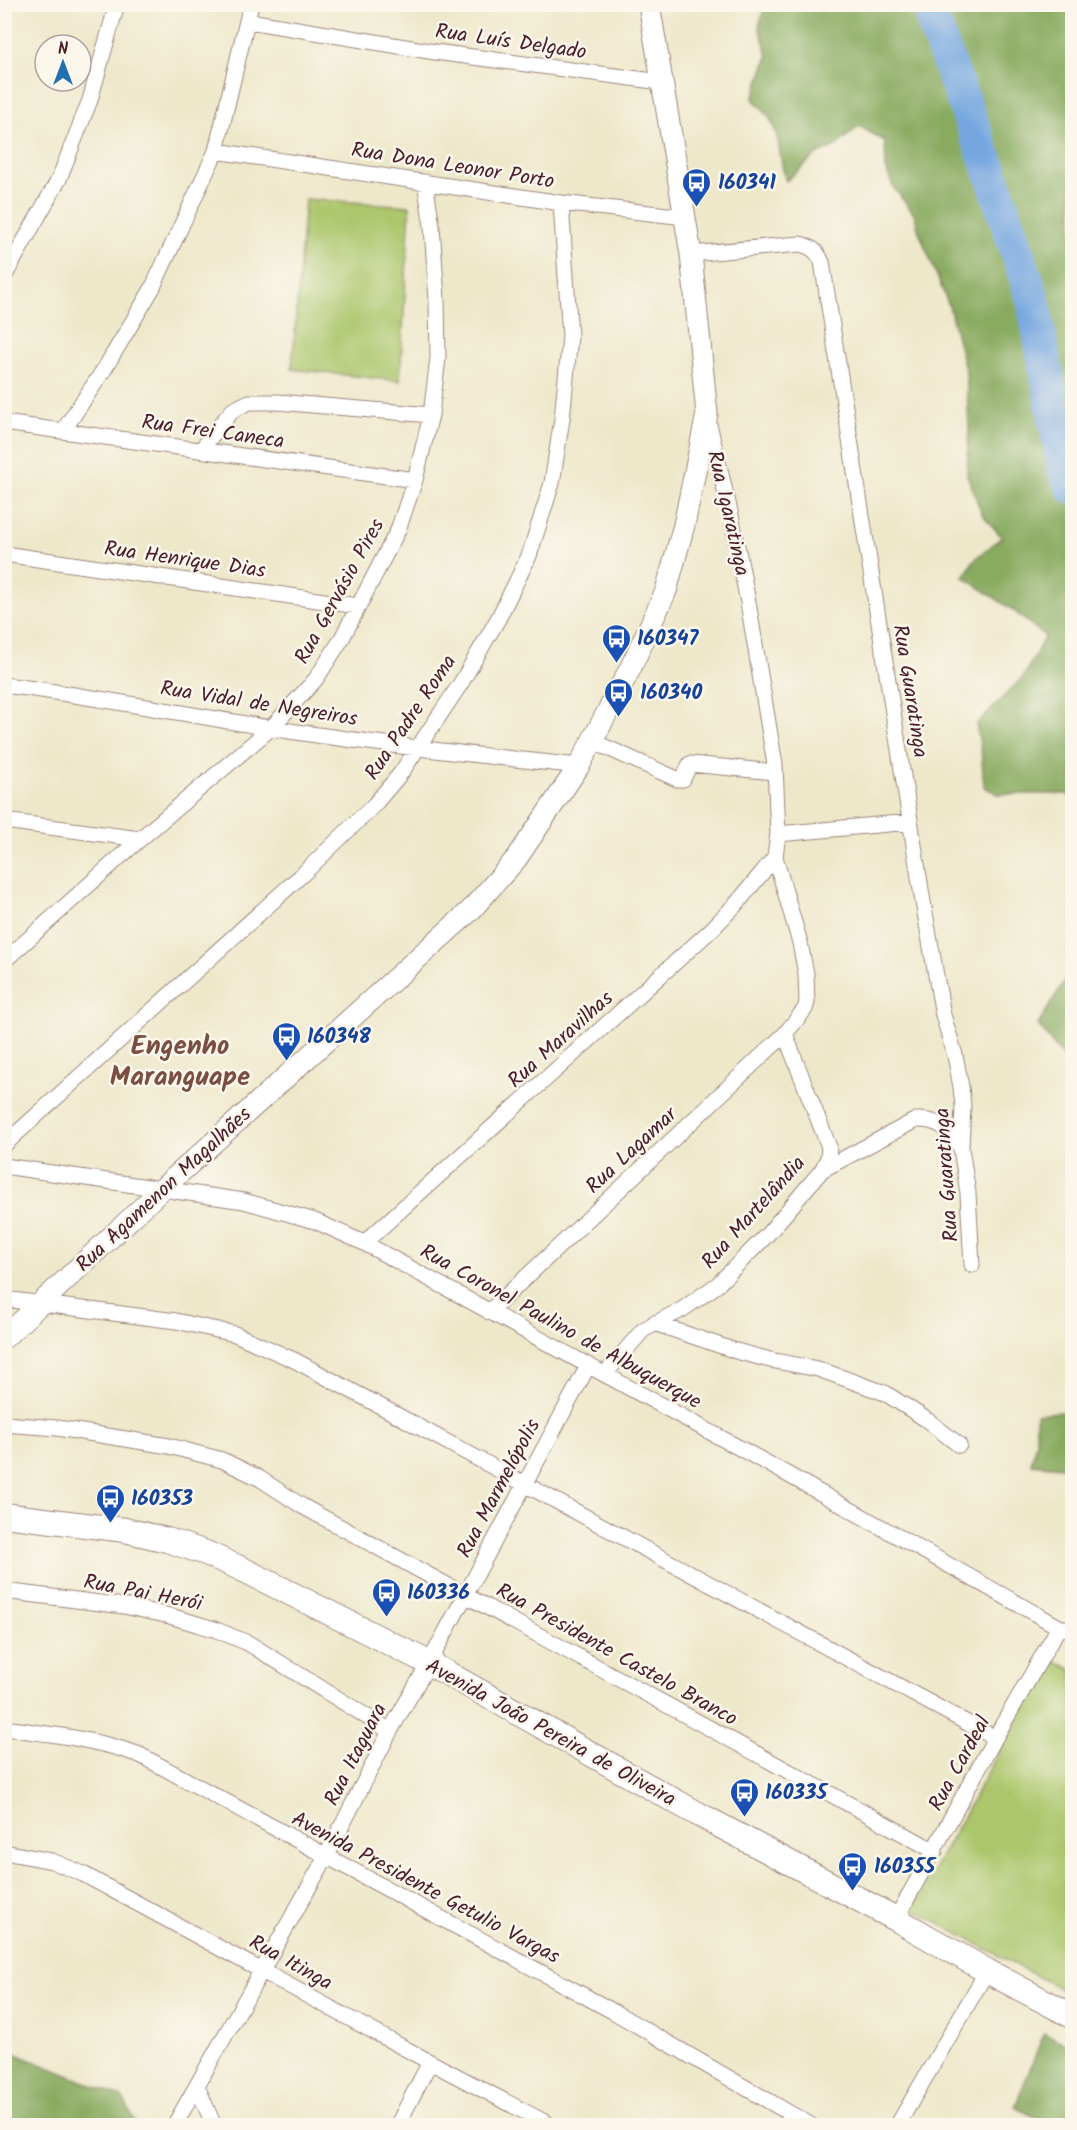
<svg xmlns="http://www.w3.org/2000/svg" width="1077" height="2130" font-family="Kalam,sans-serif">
  <rect width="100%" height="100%" fill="#fbf7ec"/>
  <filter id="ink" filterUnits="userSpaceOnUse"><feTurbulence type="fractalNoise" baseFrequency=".0167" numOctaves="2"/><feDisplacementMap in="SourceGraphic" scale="12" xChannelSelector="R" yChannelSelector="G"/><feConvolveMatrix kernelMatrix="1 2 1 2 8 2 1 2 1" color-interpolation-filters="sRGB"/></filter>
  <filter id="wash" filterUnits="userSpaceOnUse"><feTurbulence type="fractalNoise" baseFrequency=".008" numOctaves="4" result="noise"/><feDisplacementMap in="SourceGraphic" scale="24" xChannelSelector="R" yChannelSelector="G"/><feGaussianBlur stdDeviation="1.35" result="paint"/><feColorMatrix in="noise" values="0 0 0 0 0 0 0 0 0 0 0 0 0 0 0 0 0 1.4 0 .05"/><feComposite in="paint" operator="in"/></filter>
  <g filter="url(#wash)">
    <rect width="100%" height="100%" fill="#eee8cb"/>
    <!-- green -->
    <path fill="#acc66c" stroke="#7b724c" stroke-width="1.5" d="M305 199 410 206 400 381 292 369Z
      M1051 1658 1072 1670V1995L912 1909Z"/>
    <!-- forest -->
    <path fill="#89ab60" stroke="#6a6546" stroke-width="1.5" d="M765 5H1072V801L1068 794H998L984 787 981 748 976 725 1024 676 1045 636 1014 611 964 577 974 560 1002 537 982 514 967 475 969 428 966 373 949 306 918 229 915 215 893 187 886 168 885 141 859 126 837 145 815 156 786 181C779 161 781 136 769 117 765 111 758 105 753 99L768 56 759 26Z
      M1072 972V1068L1038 1025 1063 983Z
      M1072 1411V1468L1031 1464 1036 1441V1414Z
      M1044 2033 1072 2047V2125H1050L1015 2107Z
      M4 2049 122 2097 137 2125H5Z"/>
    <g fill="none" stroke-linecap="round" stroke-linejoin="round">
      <!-- river -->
      <path stroke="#75a6e0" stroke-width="34" d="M929 4 934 25 992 175 1033 300 1064 467 1072 486"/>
    </g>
  </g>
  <g filter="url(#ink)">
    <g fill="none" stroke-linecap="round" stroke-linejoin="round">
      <defs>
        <path id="street" d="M249 21 435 52 661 82
          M216 151 561 203 685 217
          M691 254 800 244C812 247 817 251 822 262L922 896 943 1015 955 1055 961 1087 963 1106 961 1148 968 1193 972 1265
          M4 277 59 179 90 100 117 4
          M4 423 415 480
          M63 431 105 368 152 289 216 151 251 4
          M201 450 220 425 233 410 249 402H277L431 415
          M4 554 358 606
          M4 685C94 696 182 714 270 728 373 744 476 755 579 766
          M592 741 677 779H683L690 764 775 772
          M4 821 140 839
          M778 834 910 822
          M4 961 140 839 271 728 316 679 341 640 398 530 415 480 431 415 438 358 437 300 432 226 425 182
          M4 1145 305 872 374 805 401 773 461 683 498 619 529 556 552 483 562 419 570 336 561 203
          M4 1166 244 1201 315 1221 364 1243 776 1468 1059 1627 1072 1630
          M822 1170 916 1120C938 1119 950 1129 961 1148
          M364 1243 711 930 738 902 775 857
          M4 1299 176 1321 235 1334 294 1360 395 1414 995 1738
          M489 1312 785 1034 805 1009 807 1002 806 974 800 943 775 857 778 834 775 765 748 602 732 520 708 420
          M654 1323 736 1351 770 1360 818 1369 885 1393 927 1420 959 1445
          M605 1374 643 1330 683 1309 717 1285 767 1235 822 1170 828 1158 829 1147 785 1034
          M4 1424 57 1428 169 1446 222 1460 259 1478 302 1506 465 1595 935 1851
          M4 1591 124 1606 170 1616 214 1629 248 1643 390 1731
          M4 1728C51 1734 96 1739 140 1755L616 2013 812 2126
          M4 1852 52 1861 83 1874 430 2062 552 2126
          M896 1919 995 1738 1059 1627
          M197 2086 214 2126
          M174 2126 326 1857 390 1731 429 1663 588 1366
          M397 2126 430 2062
          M897 2126 987 1971"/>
        <path id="secondary" d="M4 1338 163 1188 470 911 517 858 579 766 631 667 666 591 684 525 707 414 691 254 649 4"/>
        <path id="primary" d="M4 1515 125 1530 167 1540 206 1553 244 1570 429 1663 698 1814 896 1919 987 1971 1072 2016"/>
      </defs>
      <!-- street casing -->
      <use href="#street" stroke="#9c847b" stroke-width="17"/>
      <!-- secondary casing -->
      <use href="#secondary" stroke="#9c847b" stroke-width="23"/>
      <!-- primary casing -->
      <use href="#primary" stroke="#9c847b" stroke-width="26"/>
      <!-- street -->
      <use href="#street" stroke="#fff" stroke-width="15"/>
      <!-- secondary -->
      <use href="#secondary" stroke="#fff" stroke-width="21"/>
      <!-- primary -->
      <use href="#primary" stroke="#fff" stroke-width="24"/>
    </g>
  </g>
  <!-- icons -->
  <defs>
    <symbol id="bus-pin" viewBox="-11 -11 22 30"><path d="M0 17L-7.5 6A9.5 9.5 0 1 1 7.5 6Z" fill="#1a4fb4" stroke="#fbf7ec"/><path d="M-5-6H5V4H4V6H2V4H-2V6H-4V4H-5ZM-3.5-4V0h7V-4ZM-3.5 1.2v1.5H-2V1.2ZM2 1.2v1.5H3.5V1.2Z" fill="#fff"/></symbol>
  </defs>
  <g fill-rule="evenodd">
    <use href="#bus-pin" x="680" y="166" width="33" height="45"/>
    <use href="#bus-pin" x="600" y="622" width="33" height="45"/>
    <use href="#bus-pin" x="602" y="676" width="33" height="45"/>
    <use href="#bus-pin" x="270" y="1020" width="33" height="45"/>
    <use href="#bus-pin" x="94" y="1482" width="33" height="45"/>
    <use href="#bus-pin" x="370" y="1576" width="33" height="45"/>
    <use href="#bus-pin" x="728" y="1776" width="33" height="45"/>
    <use href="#bus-pin" x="836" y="1850" width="33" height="45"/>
  </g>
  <g text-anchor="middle" stroke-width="5" stroke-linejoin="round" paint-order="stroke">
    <!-- street labels -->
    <g font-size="21" fill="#4a1f2b" stroke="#fbf7ec">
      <text transform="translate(511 41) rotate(8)" y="7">Rua Luís Delgado</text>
      <text transform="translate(453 165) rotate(9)" y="7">Rua Dona Leonor Porto</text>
      <text transform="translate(213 431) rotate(8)" y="7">Rua Frei Caneca</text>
      <text transform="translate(729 513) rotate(77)" y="7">Rua Igaratinga</text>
      <text transform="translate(185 559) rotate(8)" y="7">Rua Henrique Dias</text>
      <text transform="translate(339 591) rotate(-61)" y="7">Rua Gervásio Pires</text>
      <text transform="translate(911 691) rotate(81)" y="7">Rua Guaratinga</text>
      <text transform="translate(259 703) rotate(9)" y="7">Rua Vidal de Negreiros</text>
      <text transform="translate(410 717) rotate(-56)" y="7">Rua Padre Roma</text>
      <text transform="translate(560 1039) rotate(-42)" y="7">Rua Maravilhas</text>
      <text transform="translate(631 1150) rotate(-43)" y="7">Rua Lagamar</text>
      <text transform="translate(946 1175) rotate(-94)" y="7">Rua Guaratinga</text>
      <text transform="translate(163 1189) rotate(-43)" y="7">Rua Agamenon Magalhães</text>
      <text transform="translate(753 1212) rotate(-48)" y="7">Rua Martelândia</text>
      <text transform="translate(561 1326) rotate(29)" y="7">Rua Coronel Paulino de Albuquerque</text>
      <text transform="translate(498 1488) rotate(-62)" y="7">Rua Marmelópolis</text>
      <text transform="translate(143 1592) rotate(11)" y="7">Rua Pai Herói</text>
      <text transform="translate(617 1654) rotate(29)" y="7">Rua Presidente Castelo Branco</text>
      <text transform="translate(551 1732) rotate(29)" y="7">Avenida João Pereira de Oliveira</text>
      <text transform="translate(355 1754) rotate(-63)" y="7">Rua Itaguara</text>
      <text transform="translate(959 1763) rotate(-61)" y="7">Rua Cardeal</text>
      <text transform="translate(426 1887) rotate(28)" y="7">Avenida Presidente Getulio Vargas</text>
      <text transform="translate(291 1962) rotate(29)" y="7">Rua Itinga</text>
    </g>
    <!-- transit labels -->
    <g font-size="21" font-weight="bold" fill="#164399" stroke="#fbf7ec" text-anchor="start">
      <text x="718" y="189">160341</text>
      <text x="637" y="645">160347</text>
      <text x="640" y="699">160340</text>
      <text x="307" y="1043">160348</text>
      <text x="131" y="1505">160353</text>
      <text x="407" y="1599">160336</text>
      <text x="765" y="1799">160335</text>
      <text x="874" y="1873">160355</text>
    </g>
    <!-- district labels -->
    <g font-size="27" font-weight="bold" fill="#7a4f42" stroke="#fbf7ec">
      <text x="180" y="1054">Engenho<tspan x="180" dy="31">Maranguape</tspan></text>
    </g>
  </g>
  <!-- margin -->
  <rect width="1077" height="2130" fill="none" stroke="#fbf7ec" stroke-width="24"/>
  <!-- north arrow -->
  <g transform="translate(63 63)"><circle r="28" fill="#fbf7ec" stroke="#b4a19f" stroke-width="1.5"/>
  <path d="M0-4.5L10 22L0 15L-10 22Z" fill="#1f6fb2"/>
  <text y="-9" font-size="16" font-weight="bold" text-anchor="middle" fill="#4a1f2b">N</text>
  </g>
</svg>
